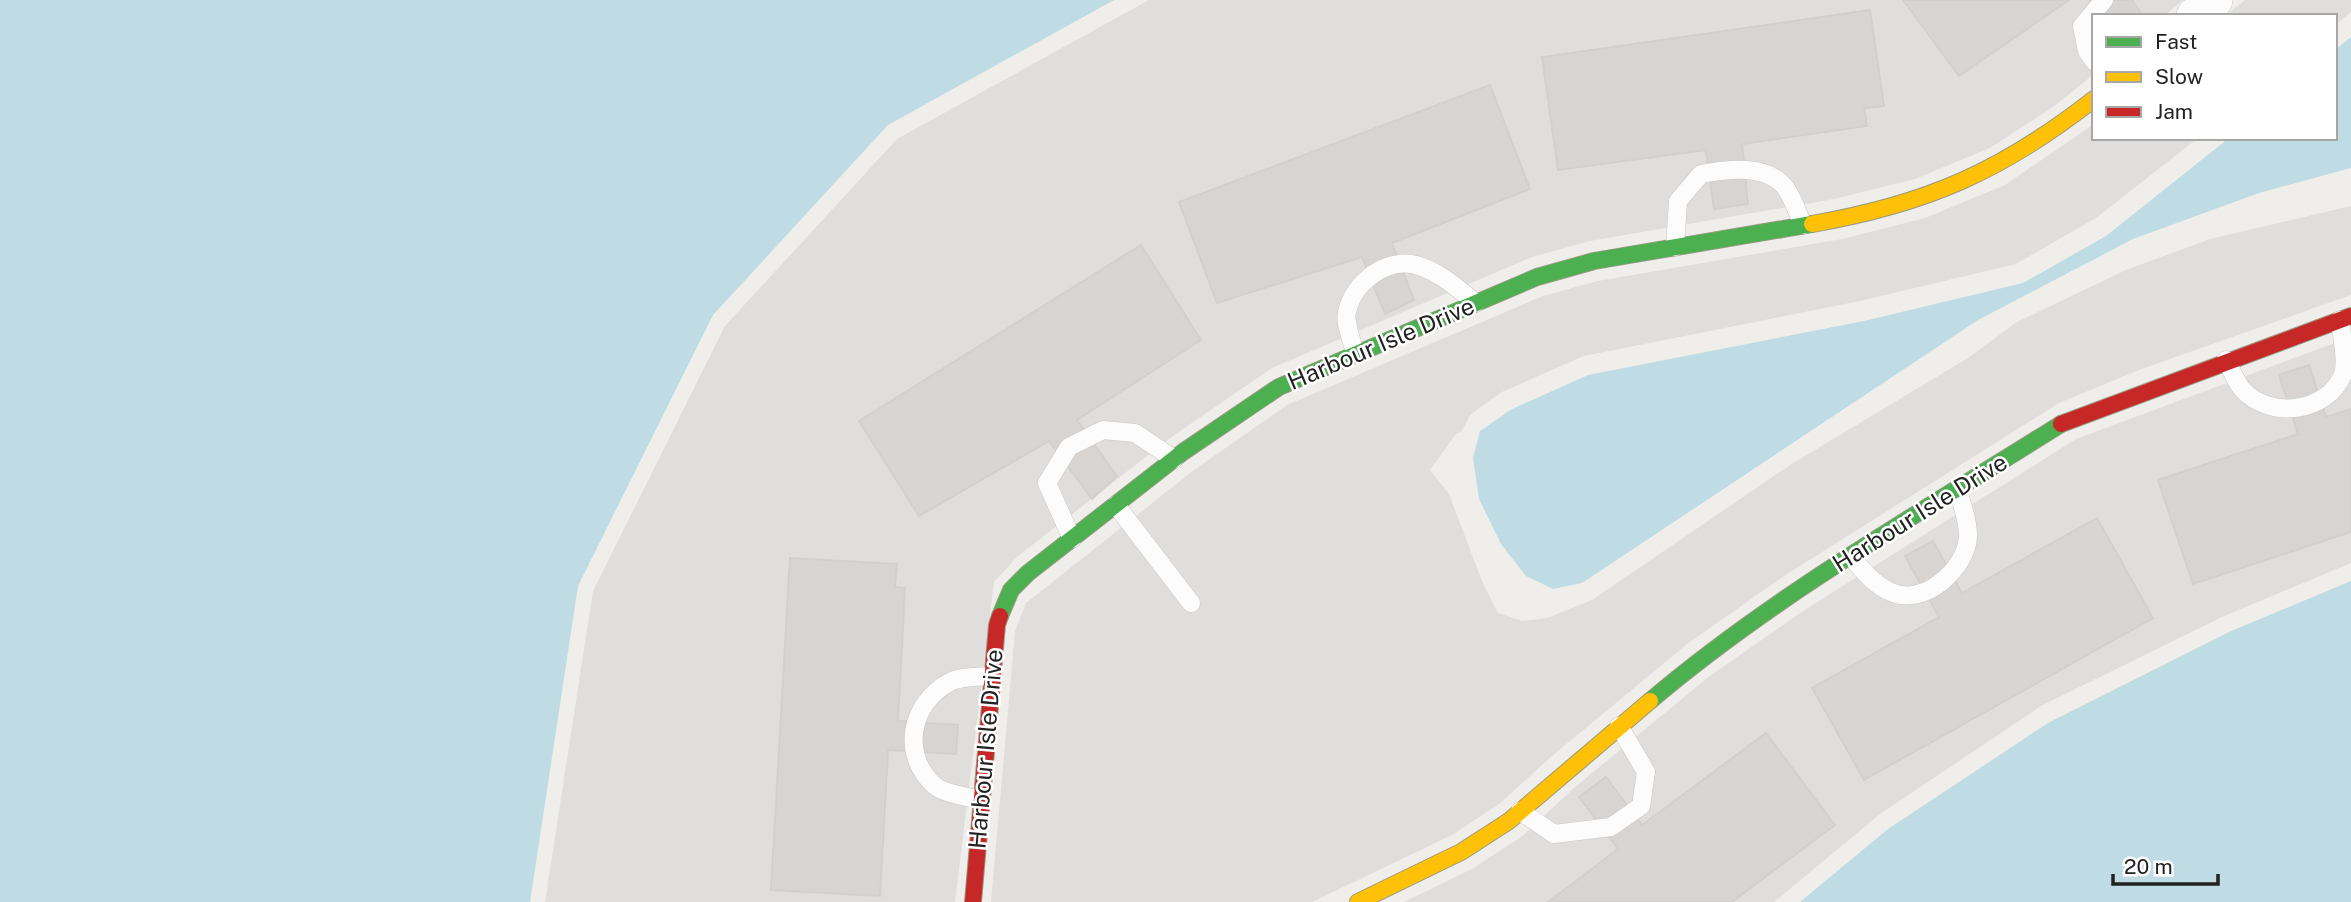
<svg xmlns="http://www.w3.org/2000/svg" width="2351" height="902" font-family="'Public Sans',sans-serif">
  <rect width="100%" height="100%" fill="#f0eeeb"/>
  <!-- residential -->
  <path fill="#dfdedc" d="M1149 0H2183L2164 16H2094V74L2056 105 1990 148 1915 179 1834 199 1590 241 1532 257 1272 368 1173 436 1018 556 994 582 955 902H545L593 591 725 326 897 139Z
    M2245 0H2351V12L2335 25V16H2225Z
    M2094 124V138H2198L2096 218 2016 264 1860 301 1584 356 1502 392 1471 414 1461 432 1456 434 1430 470 1449 494 1482 581 1498 613 1522 621 1547 618 1592 600 1790 465 1968 358 2017 322 2126 270 2210 239 2351 206V295L2139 370 2059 403 1784 576 1687 644 1552 756 1499 804 1452 835 1312 902H991L1015 631 1026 603 1194 470 1287 405 1543 296 1598 281 1842 239 1925 218 2005 185Z
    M2351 337V563L2222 617 2041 706 1880 814 1774 902H1404L1472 869 1521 837 1574 788 1707 678 1803 611 2076 439Z"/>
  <!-- water -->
  <path fill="#bfdbe3" d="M0 0H1114L888 125 713 315 578 586 530 902H0Z
    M2351 37V168L2259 193 2133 239 1978 320 1582 583 1553 589 1526 576 1501 544 1479 499 1473 458 1480 431 1512 409 1588 375 1864 321 2023 283 2106 236 2229 138H2335V50Z
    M2351 581V902H1800L1888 829 2048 723 2229 632Z"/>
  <!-- building -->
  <path fill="#d7d4d2" stroke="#d3d0cc" stroke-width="2" d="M1903 0H2069L1959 76Z
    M2090 0H2132L2143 16H2100Z
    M1870 10 1884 106 1864 108 1867 126 1742 144 1748 204 1714 209 1706 150 1558 170 1542 57Z
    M1490 85 1530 189 1392 243 1414 300 1385 314 1362 257 1217 303 1179 202Z
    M1141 245 1201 340 1077 420 1117 476 1092 499 1049 441 919 516 859 421Z
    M2309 365 2326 417 2351 409V532L2193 584 2158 480 2298 434 2279 375Z
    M2097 518 2153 618 1864 780 1812 688 1939 617 1905 556 1933 541 1962 593Z
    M790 558 897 564 895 587 905 588 898 721 958 725 956 754 888 750 880 896 771 890Z
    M1766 733 1835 825 1732 902H1548L1618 849 1579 797 1606 777 1642 825Z"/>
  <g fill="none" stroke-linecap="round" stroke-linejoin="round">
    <defs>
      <path id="lane" d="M2094 61 2087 51 2082 26 2104 0
        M1675 247 1678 201 1701 174C1728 169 1769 163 1787 190 1794 201 1798 214 1803 225
        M1355 354C1353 342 1344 323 1347 312 1353 283 1386 257 1416 265 1440 272 1457 288 1476 303
        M2226 360C2231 369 2236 382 2242 389 2269 420 2328 413 2343 374 2348 361 2341 334 2340 320
        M1116 505 1191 603
        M1072 539 1047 483 1069 447 1103 430 1135 433 1174 459
        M1851 557C1863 570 1874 585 1891 592 1924 607 1966 569 1968 537 1969 522 1961 503 1958 489
        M982 800C969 797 945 794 935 786 900 755 910 703 950 682 961 676 980 677 993 676
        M1520 811 1554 834 1611 827 1641 806 1646 772 1619 726"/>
      <path id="street" d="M2195 16 2214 0"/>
      <path id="fast" d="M1000 616 1011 590 1028 573 1183 452 1279 387 1537 277 1594 261 1812 224
        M1650 701C1776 594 1922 512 2061 424"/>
      <path id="slow" d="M1812 224C1927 204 2002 171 2094 99
        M1358 902 1461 852 1509 821 1650 701"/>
      <path id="jam" d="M2061 424 2351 316
        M973 902 997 625 1000 616"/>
    </defs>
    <!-- lane casing -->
    <use href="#lane" stroke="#c9c8c7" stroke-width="19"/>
    <!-- street casing -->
    <use href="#street" stroke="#c9c8c7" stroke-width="38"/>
    <!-- fast casing -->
    <use href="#fast" stroke="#999a82" stroke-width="18"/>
    <!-- slow casing -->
    <use href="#slow" stroke="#999a82" stroke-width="18"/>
    <!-- jam casing -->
    <use href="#jam" stroke="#999a82" stroke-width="18"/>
    <!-- lane -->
    <use href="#lane" stroke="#fdfcfc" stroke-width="18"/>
    <!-- street -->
    <use href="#street" stroke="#fdfcfc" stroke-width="37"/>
    <!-- fast -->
    <use href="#fast" stroke="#4caf50" stroke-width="16"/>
    <!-- slow -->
    <use href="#slow" stroke="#ffc107" stroke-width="16"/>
    <!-- jam -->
    <use href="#jam" stroke="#c62828" stroke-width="16"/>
  </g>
  <g text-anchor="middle" stroke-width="5" stroke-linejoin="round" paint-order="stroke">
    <!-- street labels -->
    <g font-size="24" fill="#222" stroke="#fff">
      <text transform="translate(1381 344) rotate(-23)" y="8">Harbour Isle Drive</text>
      <text transform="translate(1920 513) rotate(-32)" y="8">Harbour Isle Drive</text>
      <text transform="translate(986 749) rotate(-85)" y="8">Harbour Isle Drive</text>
    </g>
  </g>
  <!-- legend -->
  <rect x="2092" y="14" width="245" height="126" fill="#ffffff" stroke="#a7a7a7" stroke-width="2"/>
  <rect x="2106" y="37" width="35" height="10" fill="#4caf50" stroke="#a7a7a7" stroke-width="2"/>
  <text x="2155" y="49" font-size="21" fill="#222222">Fast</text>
  <rect x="2106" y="72" width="35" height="10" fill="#ffc107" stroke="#a7a7a7" stroke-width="2"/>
  <text x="2155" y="84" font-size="21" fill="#222222">Slow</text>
  <rect x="2106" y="107" width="35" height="10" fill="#c62828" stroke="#a7a7a7" stroke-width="2"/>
  <text x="2155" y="119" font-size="21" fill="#222222">Jam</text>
  <!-- scale -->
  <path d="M2113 874v10h105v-10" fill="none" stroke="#222222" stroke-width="3.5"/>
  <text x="2124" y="874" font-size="21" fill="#222222" stroke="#ffffff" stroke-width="5" paint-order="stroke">20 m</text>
</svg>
